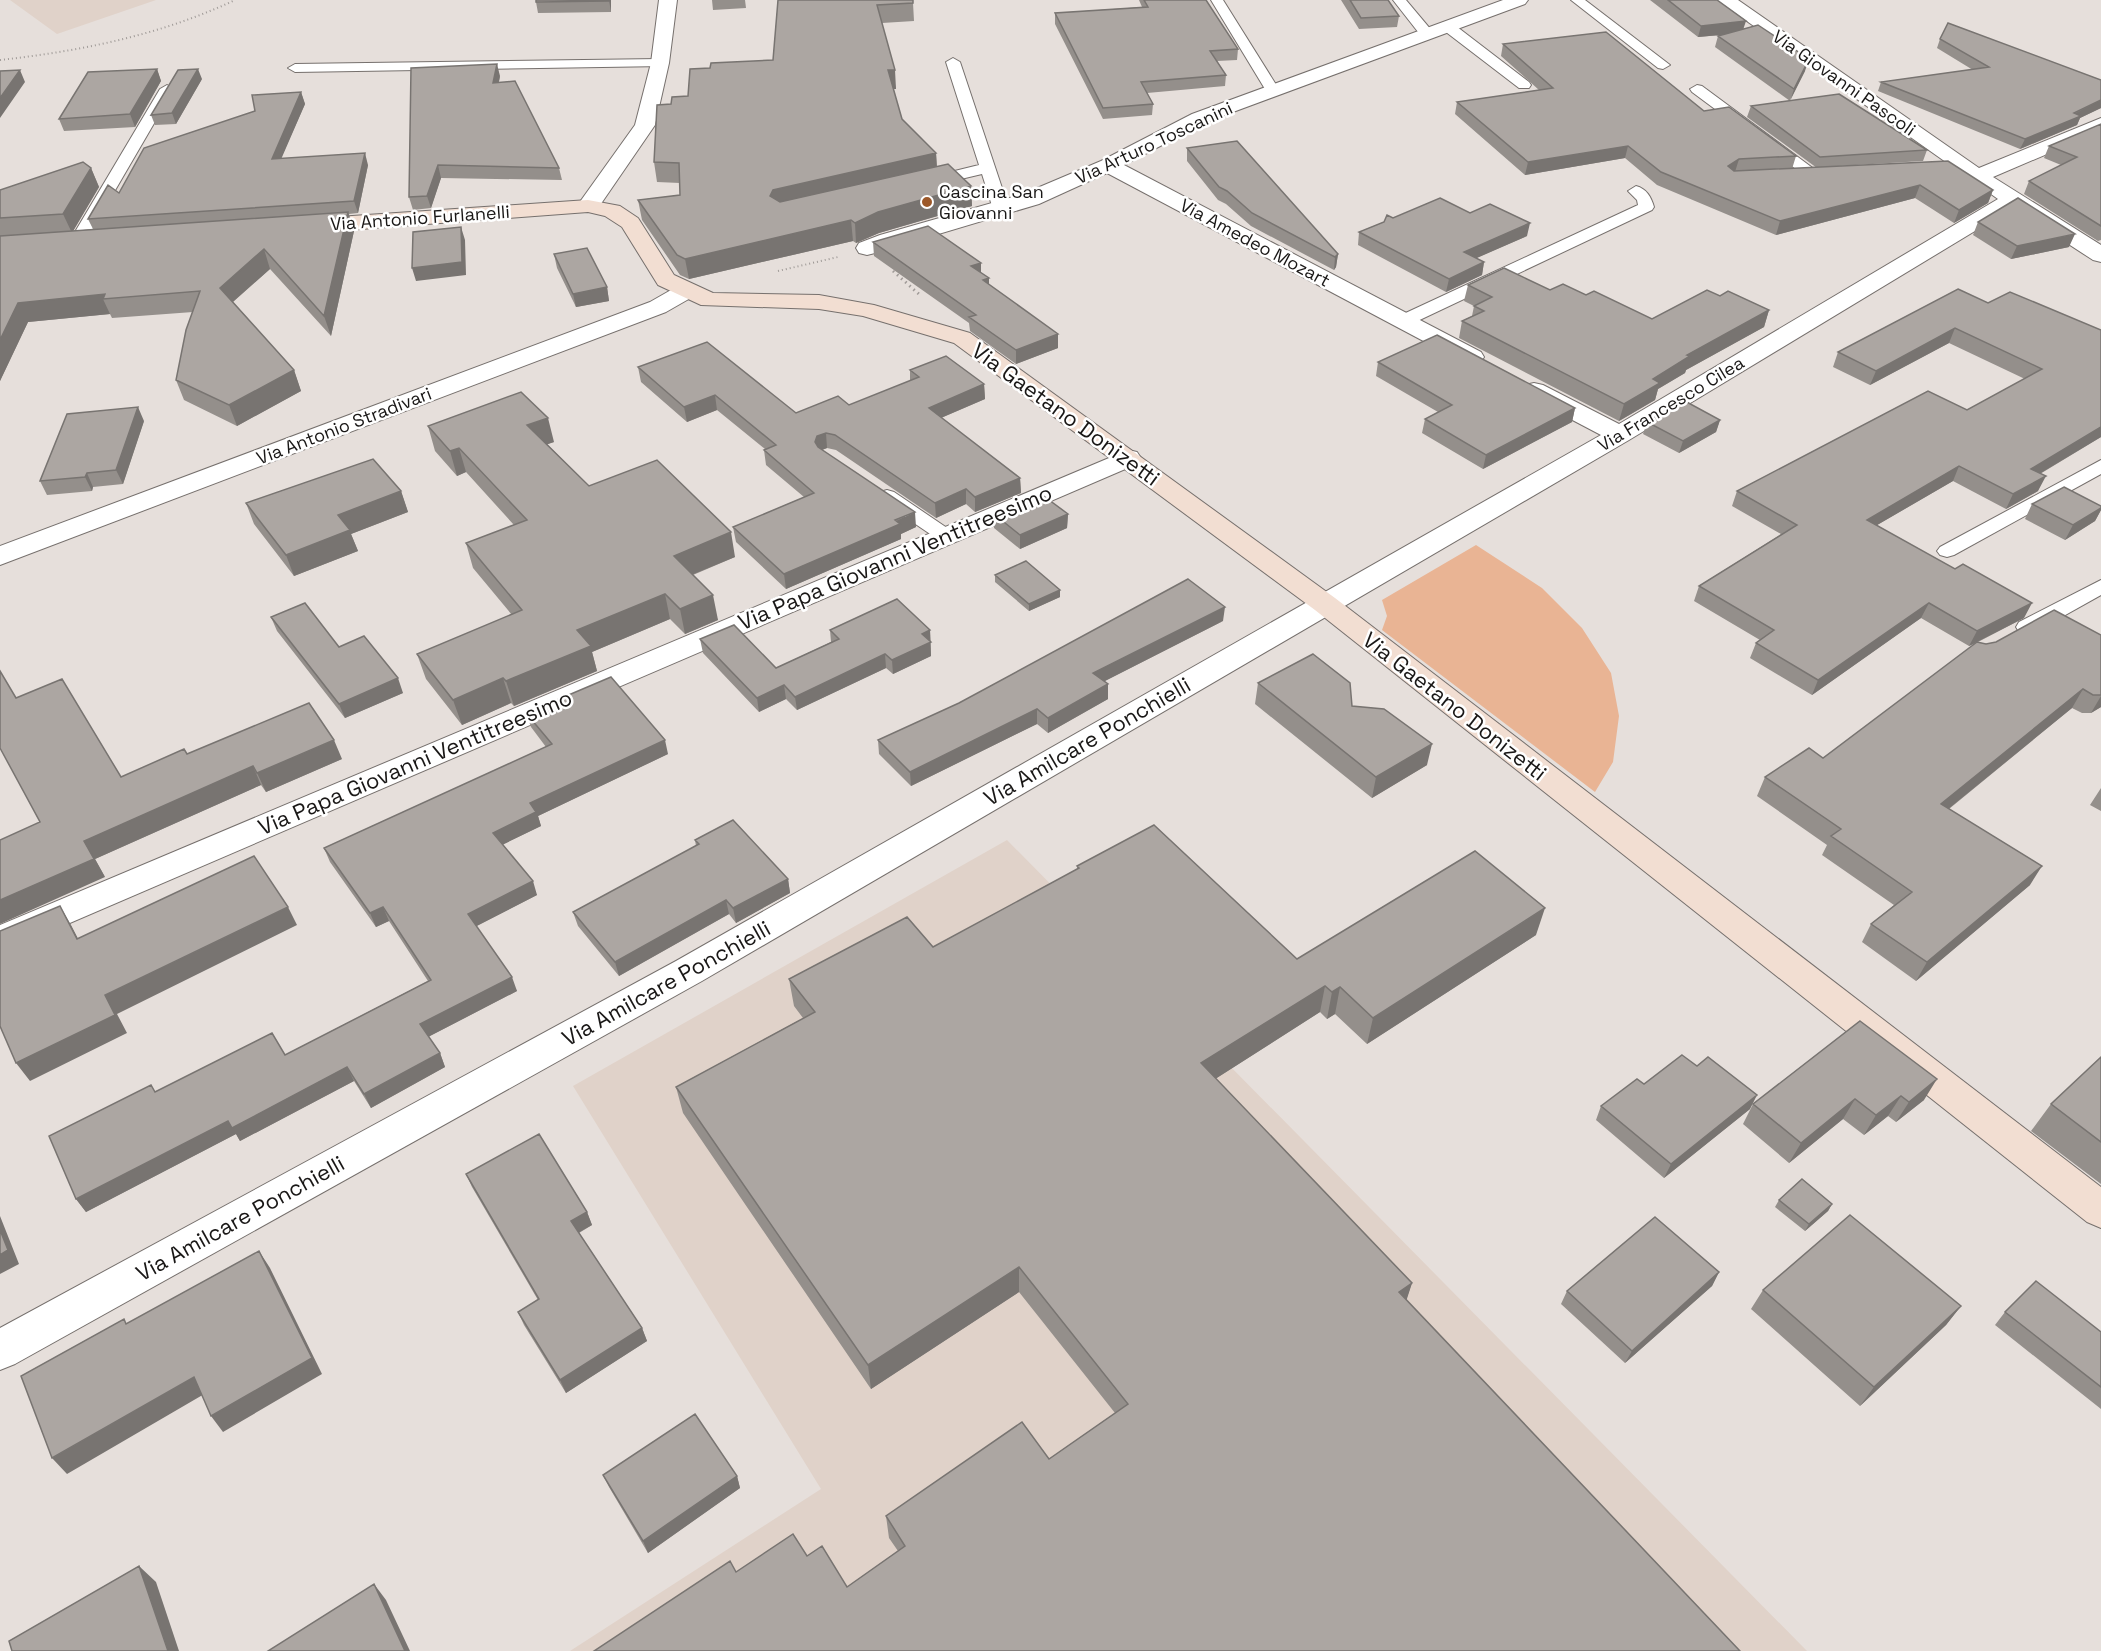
<svg xmlns="http://www.w3.org/2000/svg" width="2101" height="1651" font-family="'Space Grotesk',sans-serif">
  <rect width="100%" height="100%" fill="#e6dfdb"/>
  <!-- built -->
  <path fill="#e0d2c9" d="M10 0H156L57 34Z
    M1007 840 1807 1651H570L821 1489 573 1086Z"/>
  <!-- green -->
  <path fill="#e9b494" d="M1476 545 1542 588 1582 628 1611 673 1619 716 1613 762 1595 792 1382 630 1387 616 1382 600Z"/>
  <g fill="none" stroke-linecap="round" stroke-linejoin="round">
    <defs>
      <path id="lane" d="M1211 0H1223L1280 91 1278 94H1268Z
        M1393 0H1406L1432 31 1434 34 1432 37H1422Z
        M1571 0H1585L1670 65 1663 69 1658 68Z
        M1447 22 1452 23 1529 82 1531 85 1529 88H1519L1442 29 1440 26 1442 23Z
        M953 58 960 62 1009 209 1007 212H995L993 209 982 174 927 187 919 182 922 179 979 165 946 62Z
        M660 59 665 60 667 63 665 66 295 72 288 68 295 64Z
        M167 85 174 89 85 242 77 247 71 245 69 242 160 89Z
        M1697 85 1702 86 1818 172 1821 175 1818 178H1808L1692 92 1690 89Z
        M1636 186C1647 189 1651 197 1654 207L1652 210 1409 325H1397L1394 321 1397 317 1638 205 1637 200 1628 191Z
        M2101 460V474L1954 555 1947 557 1940 555 1937 551 1940 547Z
        M887 490 894 492 953 532 956 536 953 540H939L880 500 877 496 880 492Z
        M2101 580V595L2035 632 2027 634 2019 632 2016 627 2019 622Z"/>
      <path id="street" d="M659 0H677L669 63 655 125 596 211 588 212 580 211 577 206 635 125 651 63Z
        M1503 0H1528L1525 4 1206 122 1124 165 1481 352 1484 357 1481 362 1472 364 1463 362 1107 173 1039 204 875 253 867 255 859 253 856 248 859 243 880 235 1023 194 1101 161 1192 114Z
        M1717 0H1738L1979 168 2101 118V131L1993 177 2101 245V262L2093 260 2013 208 1629 440 702 981 15 1364 0 1370V1328L676 961 1601 435 1525 395 1522 390 1525 385 1534 383 1543 385 1619 424 1998 199Z
        M686 284 694 286 698 291 694 296 666 312 0 565V546L650 302 678 286Z
        M1128 450 1137 452 1141 458 1137 464 0 953V925Z"/>
      <path id="secondary" d="M588 200 620 206 638 218 674 275 713 293 819 295 874 305 970 333 1335 598 2101 1187V1228L2087 1222 1315 610 954 343 863 316 819 309 701 305 658 285 622 227 605 216 588 212 308 233 300 231 297 226 300 221 308 219Z"/>
    </defs>
    <!-- lane casing -->
    <use href="#lane" stroke="#76706d" stroke-width="2"/>
    <!-- street casing -->
    <use href="#street" stroke="#76706d" stroke-width="2"/>
    <!-- secondary casing -->
    <use href="#secondary" stroke="#76706d" stroke-width="2"/>
    <!-- path-far1 -->
    <path stroke="#a09b98" stroke-width="2" stroke-dasharray="1 3" stroke-linecap="butt" d="M0 60C81 51 161 35 235 0
      M778 271 838 257"/>
    <!-- path -->
    <path stroke="#a09b98" stroke-width="3" stroke-dasharray="1.5 4" stroke-linecap="butt" d="M893 271 921 296"/>
    <!-- lane -->
    <use href="#lane" fill="#fff" fill-rule="evenodd"/>
    <!-- street -->
    <use href="#street" fill="#fff" fill-rule="evenodd"/>
    <!-- secondary -->
    <use href="#secondary" fill="#f2ded2" fill-rule="evenodd"/>
  </g>
  <!-- wall -->
  <path fill="#948f8b" d="M611 0V12L538 13 536 2Z
    M712 0H745L746 8 713 10Z
    M778 0 913 3 914 21 882 23 896 89H893L902 119 936 153 937 166 971 186 972 206 879 233 856 243 853 241 689 279 680 275 642 220 638 200 680 195V183L657 182 654 162 671 104 688 96 710 68 773 60Z
    M1139 0H1206L1238 49 1237 60 1217 61 1226 75 1225 86 1147 93 1153 104 1152 115 1103 119 1055 24V13L1142 7Z
    M1341 0H1388L1399 16 1397 27 1359 29Z
    M1650 0H1717L1744 29 1805 71 1790 100 1927 150 1923 161 1822 167 1993 190 1988 203 1954 223 1915 198 1776 235 1657 185 1625 158 1525 175 1455 114 1457 102 1539 90 1501 56 1503 44 1704 111 1796 156 1792 169 1817 168 1747 117 1751 106 1790 101 1715 47 1718 36 1721 35 1698 37Z
    M1940 39 2101 80V108L2080 118 2077 125 2020 149 1878 91 1881 82 1973 70 1937 48Z
    M157 69 161 81 135 127 64 131 59 119Z
    M500 76 499 82 559 168 562 180 441 178 431 208 413 210 409 197Z
    M202 79 176 124 155 125 151 115Z
    M301 92 305 104 281 158 368 165 358 213 349 214 354 231 331 336 270 269 233 302 294 370 301 391 237 426 184 400 176 380 193 312 112 318 110 314 28 322 0 381V190L91 168 99 187 73 231 93 229 88 219 119 193 255 111Z
    M2101 124V240L2098 241 2024 194 2029 181 2061 165 2044 158 2049 146Z
    M1187 148 1338 254 1336 267 1334 270 1251 226 1226 204 1218 200 1187 161Z
    M1470 213 1527 236 1476 258 1484 262 1482 275 1446 292 1358 245 1359 232 1393 218Z
    M1978 222 2069 247 2011 259 1973 235Z
    M873 242 981 263V273L989 278V285L1058 348 1016 364 970 331 969 323 874 256Z
    M554 254 607 287 609 301 576 307 557 268Z
    M1468 285 1550 290 1586 295 1652 319 1720 296 1769 310 1764 327 1686 370 1685 373 1658 389 1655 400 1619 421 1459 338 1462 321 1472 316 1474 306 1464 301Z
    M1988 303 2101 330V437L2040 474 2038 491 2006 509 1953 481 1877 525 2024 618 1978 642 1986 644 2101 635V707L2091 713H2082L2072 708 1949 809 2030 885 1916 981 1862 942 1871 924 1894 905 1822 855 1827 845 1757 796 1765 777 1823 758 1977 643 1969 646 1921 618 1812 695 1750 658 1756 643 1760 640 1694 601 1699 586 1781 534 1732 506 1737 491 1967 410 2025 379 1949 343 1870 385 1833 367 1838 352Z
    M1378 362 1575 408 1572 422 1483 469 1422 433 1425 419 1438 412 1376 376Z
    M638 367 796 413 849 405 910 381V370L984 384 985 399 941 418 1020 478 1021 493 975 512 966 504 936 518 836 450 827 448 822 450 916 527 901 534V539L786 589 736 542 733 527 804 497 766 465 764 450 765 449 717 410 687 422 641 382Z
    M1720 420 1716 432 1679 453 1643 434 1647 422Z
    M144 421 123 484 93 487 92 491 47 495 40 481Z
    M428 426 554 442 547 444 589 486 735 557 693 575 718 620 685 634 670 619 592 652 597 671 514 706 511 703 462 725 426 679 417 654 512 615 473 568 466 543 514 525 466 472 457 476 435 451Z
    M401 491 408 512 351 534 358 551 294 576 254 524 246 503Z
    M2032 504 2101 506V510L2095 521 2065 540 2025 519Z
    M994 514H1068L1067 528 1020 549 994 528Z
    M995 575 1060 590V597L1029 611 995 582Z
    M271 617 339 647 403 693 345 718 277 631Z
    M1223 621 1105 681 1108 699 1048 733 1037 724 911 786 879 754 878 740Z
    M830 630H930L931 656 893 674 886 668 797 710 786 699 759 712 703 653 700 639 776 668 831 642Z
    M1258 683 1427 765 1372 798 1255 704Z
    M16 698 121 777 187 754 342 759 266 792 261 785 95 859 105 877 40 822Z
    M526 713 668 754 538 816 541 826 503 844 537 895 476 926 517 991 428 1037 440 1053 445 1067 371 1108 354 1081 240 1141 236 1134 86 1212 76 1199 156 1091 285 1055 428 981 389 921 376 927 330 862 324 848 546 747 531 727Z
    M2101 788V811L2090 805Z
    M695 840 788 879 790 893 736 923 729 914 619 976 578 926 573 912 696 846Z
    M1077 866 1297 959 1536 935 1367 1044 1335 1014 1327 1019 1320 1012 1215 1079 1412 1283 1406 1300 1740 1651H594L736 1572 807 1556 847 1587 898 1551 889 1538 886 1516 1049 1459 1115 1413 1019 1292 871 1389 683 1113 676 1087 803 1018 794 1006 789 979 933 947 1077 870Z
    M1860 1021 1924 1100 1896 1122 1888 1116 1864 1135 1843 1119 1789 1163 1743 1124 1753 1104Z
    M2101 1057V1184L2031 1131 2051 1104Z
    M1644 1084 1750 1109 1664 1178 1596 1120 1601 1106Z
    M466 1174 587 1212 592 1225 579 1233 642 1328 647 1341 566 1393 524 1325 518 1312 538 1300 472 1187Z
    M1779 1200 1832 1204 1828 1211 1805 1231 1775 1207Z
    M1719 1272 1712 1286 1625 1363 1561 1304 1567 1291Z
    M1763 1290 1961 1306 1946 1325 1860 1406 1751 1309Z
    M2005 1312 2101 1332V1409L1995 1325Z
    M603 1475 737 1476 740 1488 648 1553 609 1487Z"/>
  <!-- shaded-wall -->
  <path fill="#787471" d="M609 0H611V12Z
    M1746 21 1742 33 1698 37 1701 26Z
    M1809 59 1805 71 1790 101 1794 89Z
    M497 64 500 76 496 95 493 83Z
    M157 69 161 81 135 127 130 114Z
    M198 69 202 79 176 124 172 113Z
    M20 70 25 82 0 118V98Z
    M888 70H895L896 89H889Z
    M301 92 305 104 276 171 272 159Z
    M2101 100V108L2080 118 2077 125 2020 149 2025 139Z
    M1628 146 1625 158 1525 175 1528 162Z
    M365 153 368 165 358 213 354 201Z
    M936 153 937 172 775 210 770 196 773 190Z
    M1739 159 1735 172 1725 179 1728 166Z
    M438 165 441 178 431 208 427 196Z
    M91 168 99 187 72 233 63 214Z
    M1920 185 1915 198 1776 235 1780 221Z
    M971 186 972 206 879 233 856 243 855 223 878 212Z
    M1993 190 1988 203 1954 223 1959 210Z
    M348 212 354 231 331 336 324 316Z
    M851 220 853 241 689 279 685 259Z
    M1530 223 1527 236 1461 265 1464 252Z
    M461 227 465 240 466 275 416 281 412 268Z
    M2075 234 2069 247 2011 259 2017 246Z
    M264 249 270 269 227 307 220 288Z
    M1338 254 1336 267 1334 270 1335 257Z
    M1484 262 1482 275 1446 292 1449 279Z
    M981 263V276L971 266Z
    M989 278V291L983 280Z
    M607 287 609 301 576 307 573 294Z
    M105 294 103 299 110 314 28 322 0 381V340L18 303Z
    M1769 310 1764 327 1686 370 1685 373 1658 389 1655 400 1619 421 1624 404 1653 379 1687 355Z
    M1955 328 1949 343 1870 385 1876 371Z
    M1058 334V348L1016 364V350Z
    M294 370 301 391 237 426 229 405Z
    M984 384 985 399 929 423V408Z
    M715 395 717 410 687 422 684 407Z
    M138 407 144 421 123 484 116 470Z
    M1575 408 1572 422 1483 469 1486 455Z
    M548 418 554 442 534 449 527 425Z
    M1720 420 1716 432 1679 453 1683 441Z
    M2101 427V437L2024 483 2031 469Z
    M826 433 827 448 819 451 815 442 817 436Z
    M459 448 466 472 457 476 450 451Z
    M1959 466 1953 481 1860 535 1867 520Z
    M87 473 93 487 92 491 85 477Z
    M2046 476 2038 491 2006 509 2013 494Z
    M1020 478 1021 493 975 512V497Z
    M966 489V504L936 518 935 503Z
    M401 491 408 512 351 534 358 551 294 576 286 555 338 515Z
    M2101 508V510L2095 521 2065 540 2073 525Z
    M915 512 916 527 901 534V539L786 589 784 574Z
    M1068 514 1067 528 1020 549V535Z
    M731 532 735 557 679 580 674 556Z
    M1060 590V597L1029 611V604Z
    M665 594 670 619 592 652 597 671 514 706 506 681 577 630Z
    M713 595 718 620 685 634 680 609Z
    M1929 603 1921 618 1812 695 1818 680Z
    M2032 603 2024 618 1969 646 1977 631Z
    M1225 607 1223 621 1093 687V673Z
    M930 630 931 656 893 674 892 660 922 634Z
    M885 654 886 668 797 710 795 697Z
    M398 678 403 693 345 718 339 704Z
    M503 678 511 703 462 725 453 700Z
    M1108 684V699L1048 733V718Z
    M784 685 786 699 759 712 757 698Z
    M2083 689 2072 708 1931 823 1941 804Z
    M2101 696V707L2091 713Z
    M1037 709V724L911 786 910 772Z
    M334 740 342 759 266 792 257 773Z
    M665 740 668 754 538 816 541 826 498 847 493 833 530 803Z
    M1432 744 1427 765 1372 798 1376 777Z
    M253 766 261 785 95 859 105 877 0 924V900L84 841Z
    M2042 866 2030 885 1916 981 1927 962Z
    M788 879 790 893 736 923 733 908Z
    M533 881 537 895 473 928 468 914Z
    M726 900 729 914 619 976 615 962Z
    M60 906 71 925 88 958 77 939Z
    M288 907 297 925 117 1014 127 1033 30 1081 16 1063 105 995Z
    M383 907 389 921 376 927 370 913Z
    M1545 908 1536 935 1367 1044 1373 1018Z
    M512 977 517 991 426 1038 420 1024Z
    M1325 986 1320 1012 1198 1090 1201 1063Z
    M1340 987 1335 1014 1327 1019 1332 992Z
    M440 1053 445 1067 371 1108 364 1094Z
    M347 1067 354 1081 240 1141 236 1134 86 1212 76 1199 228 1121Z
    M1937 1079 1924 1100 1896 1122 1909 1102Z
    M1757 1095 1750 1109 1664 1178 1671 1164Z
    M1901 1096 1888 1116 1864 1135 1876 1115Z
    M1855 1099 1843 1119 1789 1163 1801 1143Z
    M1832 1204 1828 1211 1805 1231 1809 1224Z
    M587 1212 592 1225 576 1234 571 1221Z
    M0 1216 19 1264 0 1274Z
    M259 1251 270 1268 322 1374 223 1432 211 1416Z
    M1019 1267V1292L871 1389 868 1365Z
    M1719 1272 1712 1286 1625 1363 1632 1351Z
    M1412 1283 1404 1308 1399 1292Z
    M1961 1306 1946 1325 1860 1406 1874 1387Z
    M642 1328 647 1341 566 1393 560 1380Z
    M194 1377 206 1393 67 1474 52 1458Z
    M737 1476 740 1488 648 1553 643 1541Z
    M139 1566 156 1582 179 1651H168Z
    M374 1584 386 1600 410 1651H405Z"/>
  <!-- building -->
  <path fill="#aca6a2" stroke="#787471" stroke-width="1.5" d="M536 0H609V1L536 2Z
    M778 0H913V3L877 5 895 70H888L902 119 936 153 773 190 770 196 780 202 948 164 971 186 878 212 855 223 851 220 685 259 677 255 638 200 680 195 679 163 654 162 657 105 671 104 672 97 688 96 690 69 710 68 711 63 773 60Z
    M1144 0H1206L1238 49 1210 51 1226 75 1141 82 1153 104 1103 108 1055 13 1148 7Z
    M1350 0H1388L1399 16 1361 18Z
    M1668 0H1717L1746 21 1701 26Z
    M1948 23 2101 80V100L2074 113 2081 116 2025 139 1881 82 1989 67 1940 39Z
    M1758 25 1809 59 1794 89 1718 36Z
    M1606 32 1704 111 1729 107 1796 156 1739 159 1728 166 1734 171 1948 161 1993 190 1959 210 1920 185 1780 221 1661 172 1628 146 1528 162 1457 102 1553 88 1503 44Z
    M497 64 493 83 515 81 559 168 438 165 427 196 409 197 411 68Z
    M157 69 130 114 59 119 88 72Z
    M198 69 172 113 151 115 178 70Z
    M20 70 0 98V71Z
    M301 92 272 159 365 153 354 201 88 219 108 185 119 193 144 148 255 111 252 95Z
    M1839 94 1927 150 1820 157 1751 106Z
    M2101 124V226L2029 181 2077 157 2049 146Z
    M1237 141 1338 254 1335 257 1252 213 1227 191 1219 187 1187 148Z
    M83 162 91 168 63 214 0 218V190Z
    M1440 198 1470 213 1490 204 1530 223 1464 252 1484 262 1449 279 1359 232 1384 222 1387 215 1393 218Z
    M2018 198 2075 234 2017 246 1978 222Z
    M348 212 324 316 264 249 220 288 294 370 229 405 176 380 186 330 200 291 103 299 105 294 18 303 0 340V236Z
    M928 226 981 263 971 266 989 278 983 280 1058 334 1016 350 969 317 976 315 873 242Z
    M461 227 462 262 412 268 413 232Z
    M587 248 607 287 573 294 554 254Z
    M1504 268 1550 290 1563 284 1586 295 1594 291 1652 319 1707 290 1720 296 1728 291 1769 310 1687 355 1690 356 1653 379 1660 383 1624 404 1462 321 1484 311 1474 306 1492 297 1468 285Z
    M1958 289 1988 303 2010 292 2101 330V427L2031 469 2046 476 2013 494 1959 466 1867 520 1955 569 1963 564 2032 603 1977 631 1929 603 1818 680 1756 643 1774 630 1699 586 1797 525 1737 491 1928 391 1967 410 2042 369 1955 328 1876 371 1838 352Z
    M1437 335 1575 408 1486 455 1425 419 1452 405 1378 362Z
    M707 342 796 413 838 396 849 405 919 377 910 370 946 356 984 384 929 408 1020 478 975 497 966 489 935 503 835 435 826 433 817 436 815 442 818 447 915 512 895 520 900 524 784 574 733 527 814 493 764 450 776 445 715 395 684 407 638 367Z
    M521 392 548 418 527 425 589 486 657 460 731 532 674 556 713 595 680 609 665 594 577 630 591 646 506 681 503 678 453 700 417 654 522 610 466 543 527 520 459 448 450 451 428 426Z
    M1683 400 1720 420 1683 441 1647 422Z
    M138 407 116 470 87 473 85 477 40 481 67 414Z
    M373 459 401 491 338 515 350 530 286 555 246 503Z
    M2064 487 2101 506V508L2073 525 2032 504Z
    M1041 494 1068 514 1020 535 994 514Z
    M1026 561 1060 590 1029 604 995 575Z
    M1188 579 1225 607 1093 673 1108 684 1048 718 1037 709 910 772 878 740 959 703Z
    M897 599 930 630 922 634 931 642 892 660 885 654 795 697 784 685 757 698 700 639 734 625 776 668 839 639 830 630Z
    M305 603 339 647 364 636 398 678 339 704 271 617Z
    M2054 610 2101 635V695H2093L2083 689 1941 804 2042 866 1927 962 1871 924 1912 892 1831 836 1841 829 1765 777 1809 748 1823 758 1977 642 1986 644 1996 642Z
    M1313 654 1350 683 1352 706 1384 709 1432 744 1376 777 1258 683Z
    M0 671 16 698 62 679 121 777 184 749 187 754 309 703 334 740 257 773 253 766 84 841 94 859 0 900V840L40 822 0 748Z
    M611 677 665 740 530 803 536 812 493 833 533 881 468 914 512 977 420 1024 440 1053 364 1094 347 1067 232 1128 228 1121 76 1199 49 1136 151 1085 155 1092 272 1033 285 1055 431 980 383 907 370 913 324 848 552 744 526 713Z
    M733 820 788 879 733 908 726 900 615 962 573 912 699 844 695 840Z
    M1154 825 1297 959 1475 851 1545 908 1373 1018 1340 987 1332 992 1325 986 1201 1063 1412 1283 1399 1292 1740 1651H594L730 1561 736 1572 793 1534 807 1556 822 1546 847 1587 905 1546 886 1516 1022 1422 1049 1459 1128 1404 1019 1267 868 1365 676 1087 815 1012 789 979 907 917 933 947 1079 868 1077 866Z
    M254 856 288 907 105 995 115 1015 16 1063 0 1026V931L60 906 77 939Z
    M1860 1021 1937 1079 1909 1102 1901 1096 1876 1115 1855 1099 1801 1143 1753 1104Z
    M1682 1055 1697 1066 1708 1057 1757 1095 1671 1164 1601 1106 1637 1079 1644 1084Z
    M2101 1057V1142L2051 1104Z
    M539 1134 587 1212 571 1221 642 1328 560 1380 518 1312 539 1299 466 1174Z
    M1802 1179 1832 1204 1809 1224 1779 1200Z
    M1850 1215 1961 1306 1874 1387 1763 1290Z
    M1655 1217 1719 1272 1632 1351 1567 1291Z
    M0 1230 8 1250 0 1255Z
    M259 1251 312 1358 211 1416 194 1377 52 1458 21 1376 124 1319 126 1324Z
    M2036 1281 2101 1332V1387L2005 1312Z
    M695 1414 737 1476 643 1541 603 1475Z
    M139 1566 168 1651H12L9 1641Z
    M374 1584 405 1651H268Z"/>
  <!-- markers -->
  <circle fill="#9c5829" stroke="#fff" stroke-width="2" cx="927" cy="202" r="6"/>
  <g text-anchor="middle" stroke-width="5" stroke-linejoin="round" paint-order="stroke">
    <!-- far-street labels -->
    <g font-size="18" fill="#191716" stroke="#fff">
      <text transform="translate(1844 83) rotate(35)" y="6">Via Giovanni Pascoli</text>
      <text transform="translate(1154 143) rotate(-25)" y="6">Via Arturo Toscanini</text>
      <text transform="translate(420 218) rotate(-4)" y="6">Via Antonio Furlanelli</text>
      <text transform="translate(1255 243) rotate(28)" y="6">Via Amedeo Mozart</text>
      <text transform="translate(1671 404) rotate(-31)" y="6">Via Francesco Cilea</text>
      <text transform="translate(344 426) rotate(-21)" y="6">Via Antonio Stradivari</text>
    </g>
    <!-- far-poi labels -->
    <g font-size="18" fill="#191716" stroke="#fff" text-anchor="start">
      <text x="939" y="198">Cascina San<tspan x="939" dy="21">Giovanni</tspan></text>
    </g>
    <!-- street labels -->
    <g font-size="22" fill="#191716" stroke="#fff">
      <text transform="translate(1066 414) rotate(36)" y="8">Via Gaetano Donizetti</text>
      <text transform="translate(895 557) rotate(-23)" y="8">Via Papa Giovanni Ventitreesimo</text>
      <text transform="translate(1455 706) rotate(38)" y="8">Via Gaetano Donizetti</text>
      <text transform="translate(1087 741) rotate(-30)" y="8">Via Amilcare Ponchielli</text>
      <text transform="translate(415 762) rotate(-23)" y="8">Via Papa Giovanni Ventitreesimo</text>
      <text transform="translate(666 983) rotate(-29)" y="8">Via Amilcare Ponchielli</text>
      <text transform="translate(240 1218) rotate(-29)" y="8">Via Amilcare Ponchielli</text>
    </g>
  </g>
</svg>
